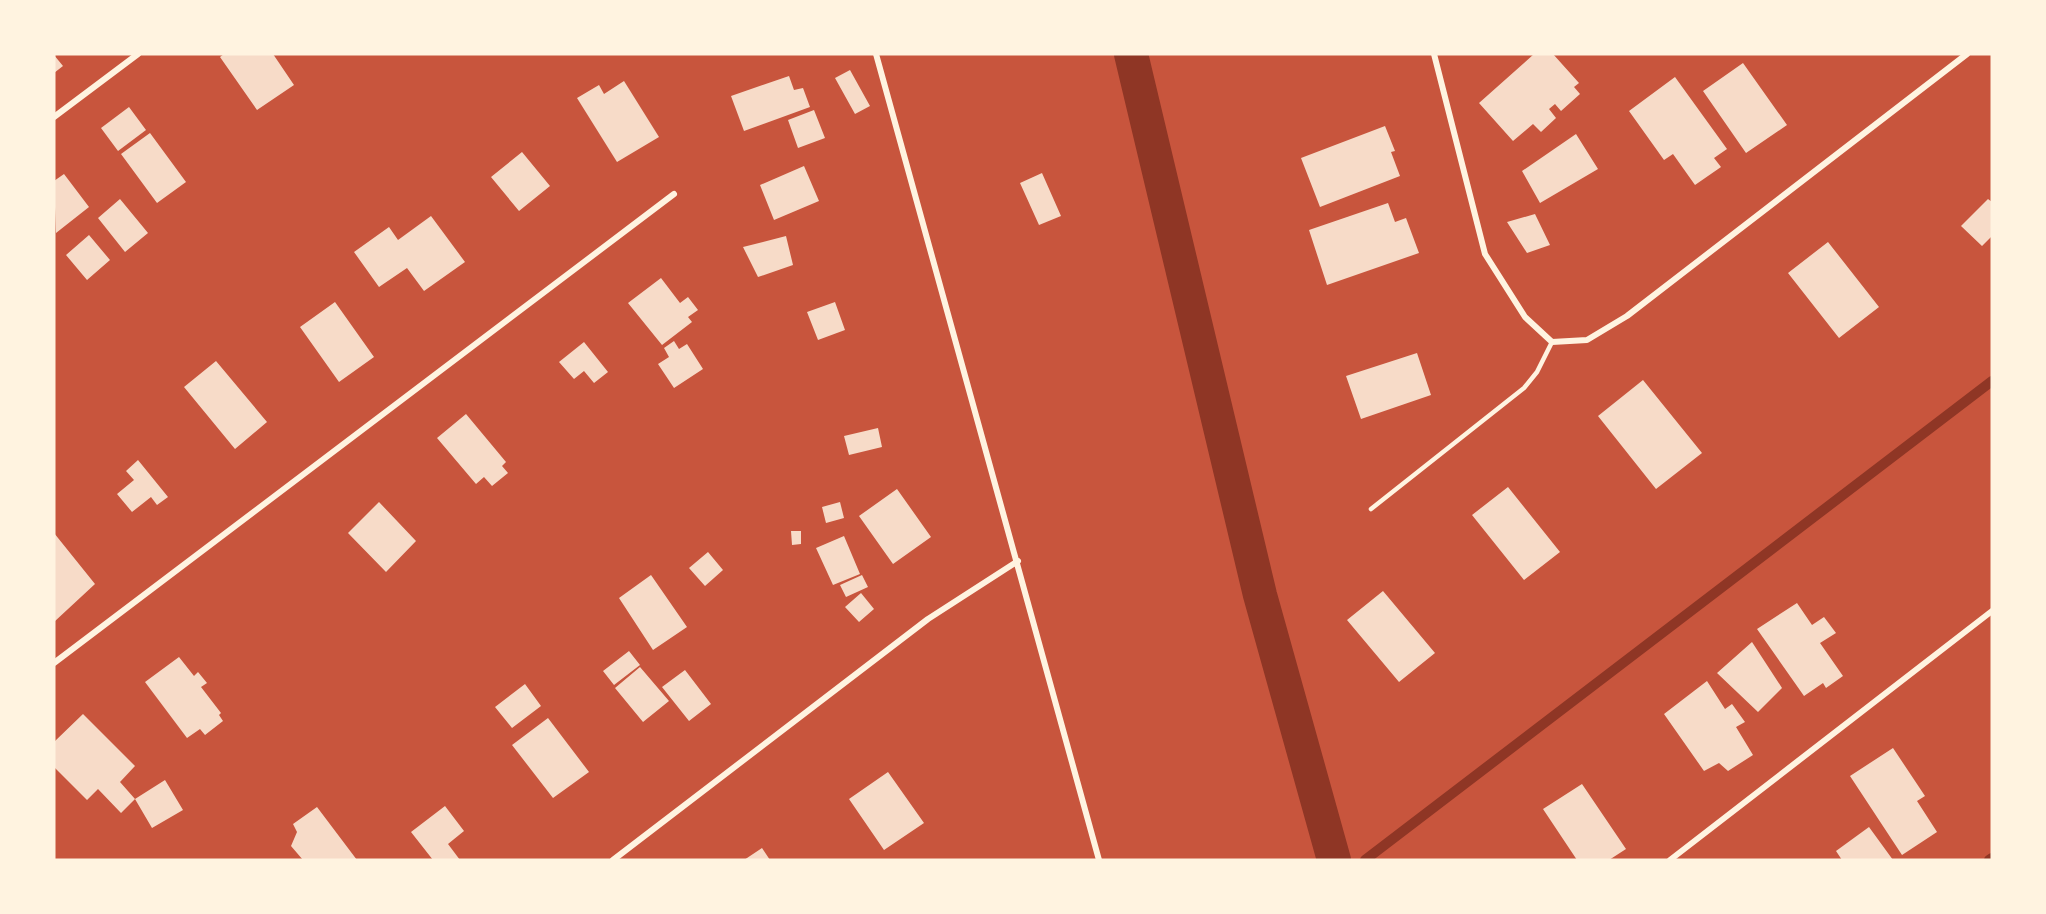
<svg xmlns="http://www.w3.org/2000/svg" width="2046" height="914" font-family="'Asap Condensed',sans-serif">
  <rect width="100%" height="100%" fill="#c8553d"/>
  <g fill="none" stroke-linecap="round" stroke-linejoin="round">
    <!-- stream -->
    <path stroke="#8f3625" stroke-width="10" d="M1365 860 1992 381
      M1989 860 1992 858"/>
    <!-- canal -->
    <path stroke="#8f3625" stroke-width="34" d="M1131 54 1260 595 1334 860"/>
  </g>
  <!-- building -->
  <path fill="#f7dbc8" d="M224 54H273L294 85 257 110 220 57Z
    M1534 54H1553L1579 83 1574 87 1580 94 1561 111 1555 104 1549 109 1556 118 1541 132 1533 124 1513 141 1479 103Z
    M54 55 63 66 54 73Z
    M1743 63 1787 125 1746 153 1703 91Z
    M850 70 870 106 855 114 835 78Z
    M789 76 794 90 803 88 810 107 744 131 731 96Z
    M1675 77 1727 149 1714 158 1721 167 1695 185 1673 154 1664 160 1629 111Z
    M624 81 659 137 617 162 577 98 599 85 604 94Z
    M129 107 146 130 118 151 101 128Z
    M814 110 825 138 798 148 788 120Z
    M1385 126 1395 151 1391 152 1400 176 1320 207 1301 158Z
    M150 133 186 182 157 203 121 154Z
    M1576 134 1598 169 1540 203 1522 171Z
    M522 152 550 186 519 211 491 177Z
    M804 166 819 201 774 220 760 185Z
    M1042 173 1061 216 1039 225 1020 183Z
    M64 174 89 207 56 233 54 181Z
    M120 199 148 233 125 252 98 218Z
    M1988 199 1992 202V236L1982 246 1961 226Z
    M1388 203 1395 222 1406 218 1419 253 1327 285 1309 230Z
    M1535 214 1550 245 1527 253 1507 222Z
    M431 216 465 262 424 291 407 268 379 287 354 252 389 227 398 240Z
    M89 235 110 260 87 280 66 255Z
    M786 236 793 265 758 277 743 247Z
    M1828 242 1879 307 1839 338 1788 273Z
    M661 278 680 303 688 297 698 310 688 317 692 322 662 345 628 303Z
    M335 302 374 357 339 382 300 327Z
    M835 302 845 330 818 340 807 312Z
    M674 341 679 349 687 344 703 369 674 388 658 364 669 357 664 348Z
    M584 342 608 372 594 383 584 371 574 379 559 362Z
    M1417 353 1431 395 1361 419 1346 376Z
    M216 361 267 422 235 449 184 387Z
    M1643 380 1702 453 1656 489 1598 416Z
    M466 414 506 462 502 466 508 473 492 486 484 477 476 484 437 438Z
    M878 428 882 447 849 455 844 436Z
    M138 460 168 497 157 505 151 497 132 512 117 494 134 480 126 471Z
    M1508 487 1560 552 1524 580 1472 515Z
    M897 489 931 537 893 564 859 516Z
    M379 502 416 541 386 572 348 533Z
    M840 502 844 518 826 523 822 507Z
    M791 531H801V544L792 545Z
    M54 533 95 584 54 622Z
    M844 536 860 574 833 585 816 548Z
    M708 552 723 570 705 586 689 568Z
    M651 575 687 627 653 650 619 598Z
    M862 575 868 587 846 597 840 585Z
    M1383 591 1435 653 1399 682 1347 620Z
    M861 593 874 609 859 622 845 607Z
    M1797 603 1812 625 1824 617 1836 633 1820 643 1843 676 1826 688 1823 683 1804 696 1757 629Z
    M1752 642 1782 688 1758 712 1717 673Z
    M629 651 640 665 614 685 603 671Z
    M179 657 194 676 198 672 207 683 201 687 221 713 219 715 223 721 205 735 200 729 187 738 145 682Z
    M640 667 669 701 643 722 615 688Z
    M685 670 711 704 689 721 662 687Z
    M1707 681 1725 709 1732 704 1745 722 1736 727 1753 755 1728 771 1719 763 1704 771 1664 714Z
    M525 684 541 706 512 728 495 707Z
    M83 714 135 766 120 782 135 799 165 780 183 810 152 828 135 799 121 813 98 789 87 800 54 767V742Z
    M548 718 589 772 553 798 512 745Z
    M1893 748 1925 796 1917 801 1937 832 1902 855 1850 776Z
    M888 772 924 823 884 850 849 799Z
    M1582 784 1626 849 1609 860H1577L1543 809Z
    M445 806 464 831 448 844 460 860H433L411 832Z
    M317 807 357 860H303L291 846 297 832 293 824Z
    M1869 827 1893 860H1842L1836 851Z
    M762 848 770 860H744Z"/>
  <g fill="none" stroke-linecap="round" stroke-linejoin="round">
    <!-- service -->
    <path stroke="#fff3e0" stroke-width="4.5" d="M1371 509 1524 388 1537 372 1552 342"/>
    <!-- minor -->
    <path stroke="#fff3e0" stroke-width="6" d="M876 54 1099 860
      M1434 54 1485 254 1525 317 1552 342 1587 340 1627 316 1967 54
      M54 117 138 54
      M54 663 674 194
      M613 860 928 619 1018 561
      M1670 860 1992 611"/>
  </g>
  <!-- border -->
  <rect width="2046" height="914" fill="none" stroke="#fff3e0" stroke-width="111"/>
</svg>
